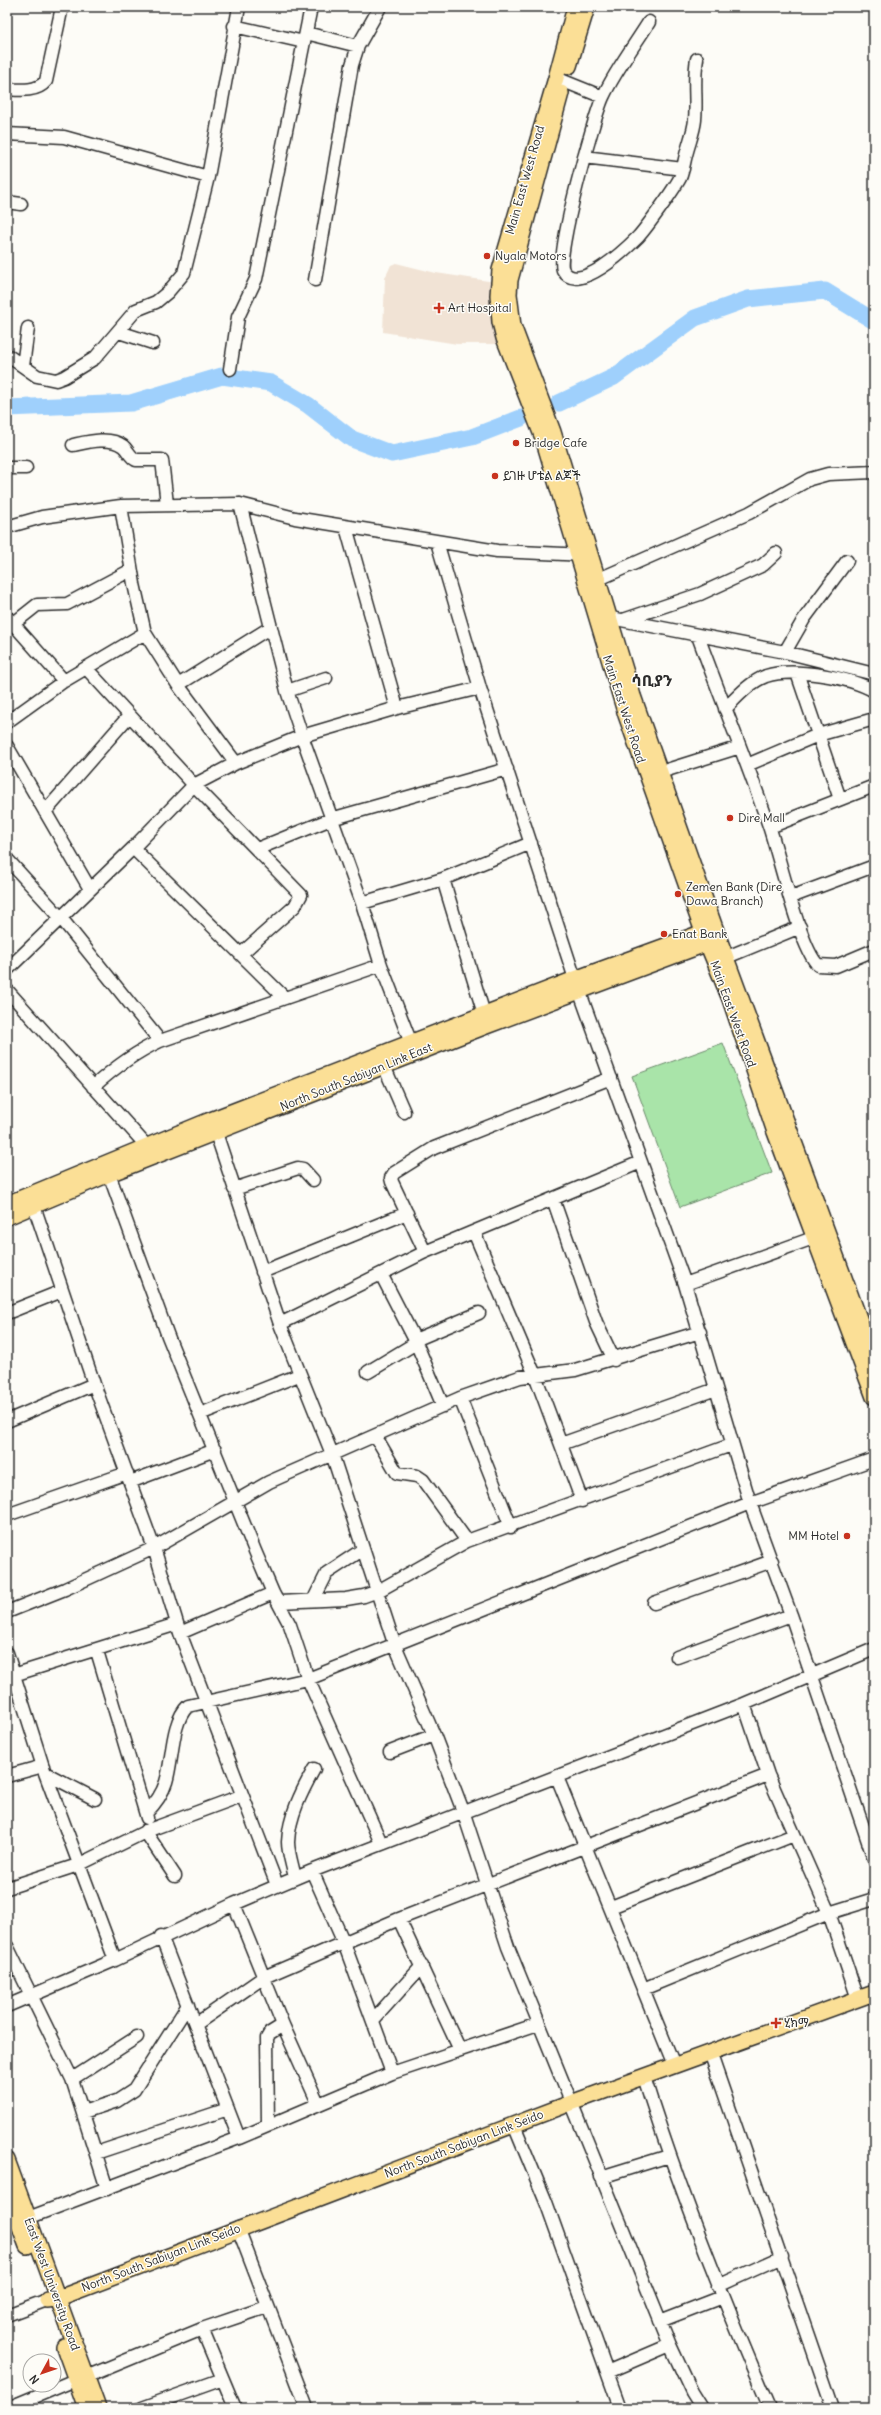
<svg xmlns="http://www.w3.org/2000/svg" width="881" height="2415" font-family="Delius,'Noto Sans Ethiopic',sans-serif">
  <rect width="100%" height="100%" fill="#fdfcf7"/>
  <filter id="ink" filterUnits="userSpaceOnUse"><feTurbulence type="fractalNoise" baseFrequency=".025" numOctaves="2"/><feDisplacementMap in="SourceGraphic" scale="8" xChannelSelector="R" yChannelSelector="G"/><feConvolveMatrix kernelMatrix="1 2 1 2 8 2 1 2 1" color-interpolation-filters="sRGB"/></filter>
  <g filter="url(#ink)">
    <!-- built -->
    <path fill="#f1e3d5" d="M396 263 436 273 495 282 503 344H457L383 332 385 278 391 265Z"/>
    <!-- green -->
    <path fill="#a9e4a9" stroke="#6a886a" d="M723 1043 772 1173 680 1207 632 1076Z"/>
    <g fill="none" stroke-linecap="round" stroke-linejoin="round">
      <!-- river -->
      <path stroke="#9fd0fc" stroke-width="17" d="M559 403 614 377 695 318 748 299 825 291 874 321
        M7 408 131 403 222 376 271 383 308 405 352 439 392 454 472 437 521 418"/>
      <defs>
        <path id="minor" d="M649 22C634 46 615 71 603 97 594 116 555 257 563 270 577 296 626 249 638 237 647 227 673 191 680 178 683 171 684 162 686 155 689 143 694 131 695 120 697 99 693 80 697 59
          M234 26 304 42
          M306 33 358 46
          M556 78 603 97
          M7 89C20 90 37 92 46 81L62 7
          M7 134 64 137 208 177
          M584 157 683 169
          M7 202 21 204
          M315 280 352 65 358 46 380 7
          M119 332 153 343
          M7 355 37 376 56 380 64 377 95 358 136 310 156 302 168 292 184 273 208 177 239 7
          M23 366 28 328
          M230 369 238 317 256 279 311 7
          M73 445C87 442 110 436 123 446 128 450 130 457 136 460H162L167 504
          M7 468H26
          M240 504 287 691 302 736 362 903 381 965 414 1051
          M121 506 134 584 145 633 178 685 236 763
          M7 527 42 517 121 506 240 504 295 518 497 551 586 555
          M346 527 397 708
          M437 542 480 688 575 979 685 1284 750 1503 791 1615 874 1859
          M599 579 749 513 810 479 828 474 874 472
          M8 618 64 681
          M611 618 785 652 874 674
          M623 620 700 594 763 565 776 553
          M13 624 37 605 67 604 131 570
          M698 636C721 699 747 762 769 826 779 855 800 948 818 965L836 966 874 950
          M785 652 804 619 847 561
          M86 668 194 785 301 895 295 906 242 953
          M797 673 840 799
          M178 685 271 627
          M287 691 326 678
          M725 709C737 697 750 682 766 676 792 667 850 677 874 691
          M7 722 64 681 145 633
          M7 746 90 889
          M747 765 818 735 874 719
          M651 775 740 747
          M45 812 129 716
          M770 827 874 786
          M133 848 285 998
          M257 849 331 819 507 769
          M7 859 61 918 160 1041
          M443 879 484 1014
          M791 897 874 866
          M362 903 443 879 531 843
          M727 957 800 927
          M7 970 133 848 194 785 236 763 302 736 397 708 480 688
          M7 990 152 1152
          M384 1066 404 1112
          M93 1087C114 1068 134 1053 160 1041L381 965
          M216 1133 280 1324 332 1454 394 1643 434 1735 463 1811 508 1947 670 2345 692 2392 702 2408
          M109 1174 168 1336 255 1551 273 1593 290 1625 308 1679 381 1843
          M234 1189 298 1168 303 1169 313 1180
          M553 1199 596 1322 614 1360
          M34 1206 94 1384 154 1548 180 1633 277 1885
          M474 1232 535 1375 582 1501
          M425 1252 392 1182 391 1178 394 1173 434 1148 611 1078
          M262 1272 407 1213
          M382 1276 415 1340 443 1406
          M685 1284 816 1237
          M7 1313 62 1291
          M280 1324 425 1252 641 1162
          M415 1340 479 1313
          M368 1372 416 1343
          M460 1398 511 1527
          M200 1414 299 1375
          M7 1421 94 1384
          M376 1437 397 1473 417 1476 423 1480 467 1541
          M561 1444 716 1389
          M130 1482 215 1450
          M7 1515 127 1473
          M314 1599 327 1573 362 1550
          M279 1602 346 1599 364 1596 378 1591 467 1541 731 1445
          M654 1603 772 1561
          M7 1612 65 1589 154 1548 269 1482 460 1398 520 1377 575 1370 700 1332
          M180 1633 273 1593
          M97 1651 147 1818
          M7 1653 45 1773 115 1960
          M677 1657 791 1615
          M7 1677 177 1624
          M744 1704 768 1775 829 1913 858 1999
          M390 1752 434 1735
          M45 1773 95 1799
          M7 1776 43 1766
          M557 1777 674 2065
          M146 1813C155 1804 162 1795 166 1782 173 1760 171 1722 188 1706L308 1679 750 1503 874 1459
          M145 1831 175 1876
          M312 1871 344 1943 392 2073
          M295 1878C293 1867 288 1853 288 1842 289 1816 302 1791 314 1769
          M7 1888 78 1865 149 1830 241 1796
          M234 1904 283 2025 318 2103
          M611 1907 794 1835
          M399 1919 460 2050
          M161 1936 239 2138
          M7 1946 72 2079 107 2189
          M643 1989 829 1913 874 1899
          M7 2006 115 1960 234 1904 312 1871 744 1704 874 1649
          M374 2019 422 1966
          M196 2024 264 1977 399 1919 768 1775
          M710 2052 833 2408
          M644 2077C679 2190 723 2299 770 2408
          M72 2079 137 2037
          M83 2112 117 2101 134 2090 188 2005
          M268 2125 267 2038 270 2033 283 2025
          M514 2125 546 2202 620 2408
          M96 2153 228 2109
          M601 2177 669 2156
          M28 2218 239 2138 392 2073 538 2024
          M238 2228 307 2408
          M718 2286 782 2257
          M7 2315 47 2300
          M660 2321 722 2297
          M202 2329 235 2408
          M607 2372 670 2345
          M86 2377 202 2329 267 2307
          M8 2408 75 2380
          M142 2408 223 2379"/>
        <path id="major" d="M575 7 556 78 500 270 498 295 500 322 504 338 543 438 626 715 707 943 730 999 775 1132 874 1397
          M569 66 587 7
          M561 93 510 280 509 294 513 326 553 432 633 696 715 928 874 1359
          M7 1204 208 1121 575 979 712 929
          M7 1217 109 1174 486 1026 716 940
          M7 2160 98 2408
          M7 2192 27 2246
          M47 2300 56 2299 571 2103 874 1993
          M64 2347 86 2408"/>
      </defs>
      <!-- minor casing -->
      <use href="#minor" stroke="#2b2b2b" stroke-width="15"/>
      <!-- major casing -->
      <use href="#major" stroke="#2b2b2b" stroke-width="18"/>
      <!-- minor -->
      <use href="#minor" stroke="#fdfcf7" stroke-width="12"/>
      <!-- major -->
      <use href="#major" stroke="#fbdf96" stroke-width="15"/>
    </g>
  </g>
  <!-- markers -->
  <g fill="#c8321e" stroke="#fdfcf7" stroke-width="1.5">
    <circle cx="487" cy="256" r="4"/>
    <path d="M437 302h4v4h4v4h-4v4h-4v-4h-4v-4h4z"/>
    <circle cx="516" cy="443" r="4"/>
    <circle cx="495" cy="476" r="4"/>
    <circle cx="730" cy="818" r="4"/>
    <circle cx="678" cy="894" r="4"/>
    <circle cx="664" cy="934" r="4"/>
    <circle cx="847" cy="1536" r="4"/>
    <path d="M774 2017h4v4h4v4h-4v4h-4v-4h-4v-4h4z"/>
  </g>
  <g text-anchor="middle" stroke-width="3" stroke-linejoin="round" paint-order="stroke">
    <!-- street labels -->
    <g font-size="12" fill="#2b2b2b" stroke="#fdfcf7">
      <text transform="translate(525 180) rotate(-74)" y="4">Main East West Road</text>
      <text transform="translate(624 709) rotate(72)" y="4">Main East West Road</text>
      <text transform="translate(733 1014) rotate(70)" y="4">Main East West Road</text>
      <text transform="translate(356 1077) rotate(-22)" y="4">North South Sabiyan Link East</text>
      <text transform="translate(464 2144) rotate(-21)" y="4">North South Sabiyan Link Seido</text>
      <text transform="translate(161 2258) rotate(-21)" y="4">North South Sabiyan Link Seido</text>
      <text transform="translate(52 2284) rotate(70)" y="4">East West University Road</text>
    </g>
    <!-- poi labels -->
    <g font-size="12" fill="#2b2b2b" stroke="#fdfcf7" text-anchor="start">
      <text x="495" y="260">Nyala Motors</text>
      <text x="448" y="312">Art Hospital</text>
      <text x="524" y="447">Bridge Cafe</text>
      <text x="503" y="480">ይገዙ ሆቴል ልጆች</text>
      <text x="738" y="822">Dire Mall</text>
      <text x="686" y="891">Zemen Bank (Dire<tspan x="686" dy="14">Dawa Branch)</tspan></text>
      <text x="672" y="938">Enat Bank</text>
      <text x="839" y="1540" text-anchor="end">MM Hotel</text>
      <text x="784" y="2027">ሂክማ</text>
    </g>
    <!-- district labels -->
    <g font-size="16" font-weight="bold" fill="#2b2b2b" stroke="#fdfcf7">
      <text x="652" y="686">ሳቢያን</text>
    </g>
  </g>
  <!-- margin -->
  <rect width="881" height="2415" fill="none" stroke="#fdfcf7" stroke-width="24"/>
  <rect x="12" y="12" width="857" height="2391" fill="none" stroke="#2b2b2b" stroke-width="1.5" filter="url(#ink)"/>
  <!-- north arrow -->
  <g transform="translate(42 2373) rotate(230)"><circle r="19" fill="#fdfcf7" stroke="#a9a8a5"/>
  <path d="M0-3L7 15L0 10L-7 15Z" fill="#c8321e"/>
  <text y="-6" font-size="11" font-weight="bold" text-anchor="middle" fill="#2b2b2b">N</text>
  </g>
</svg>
